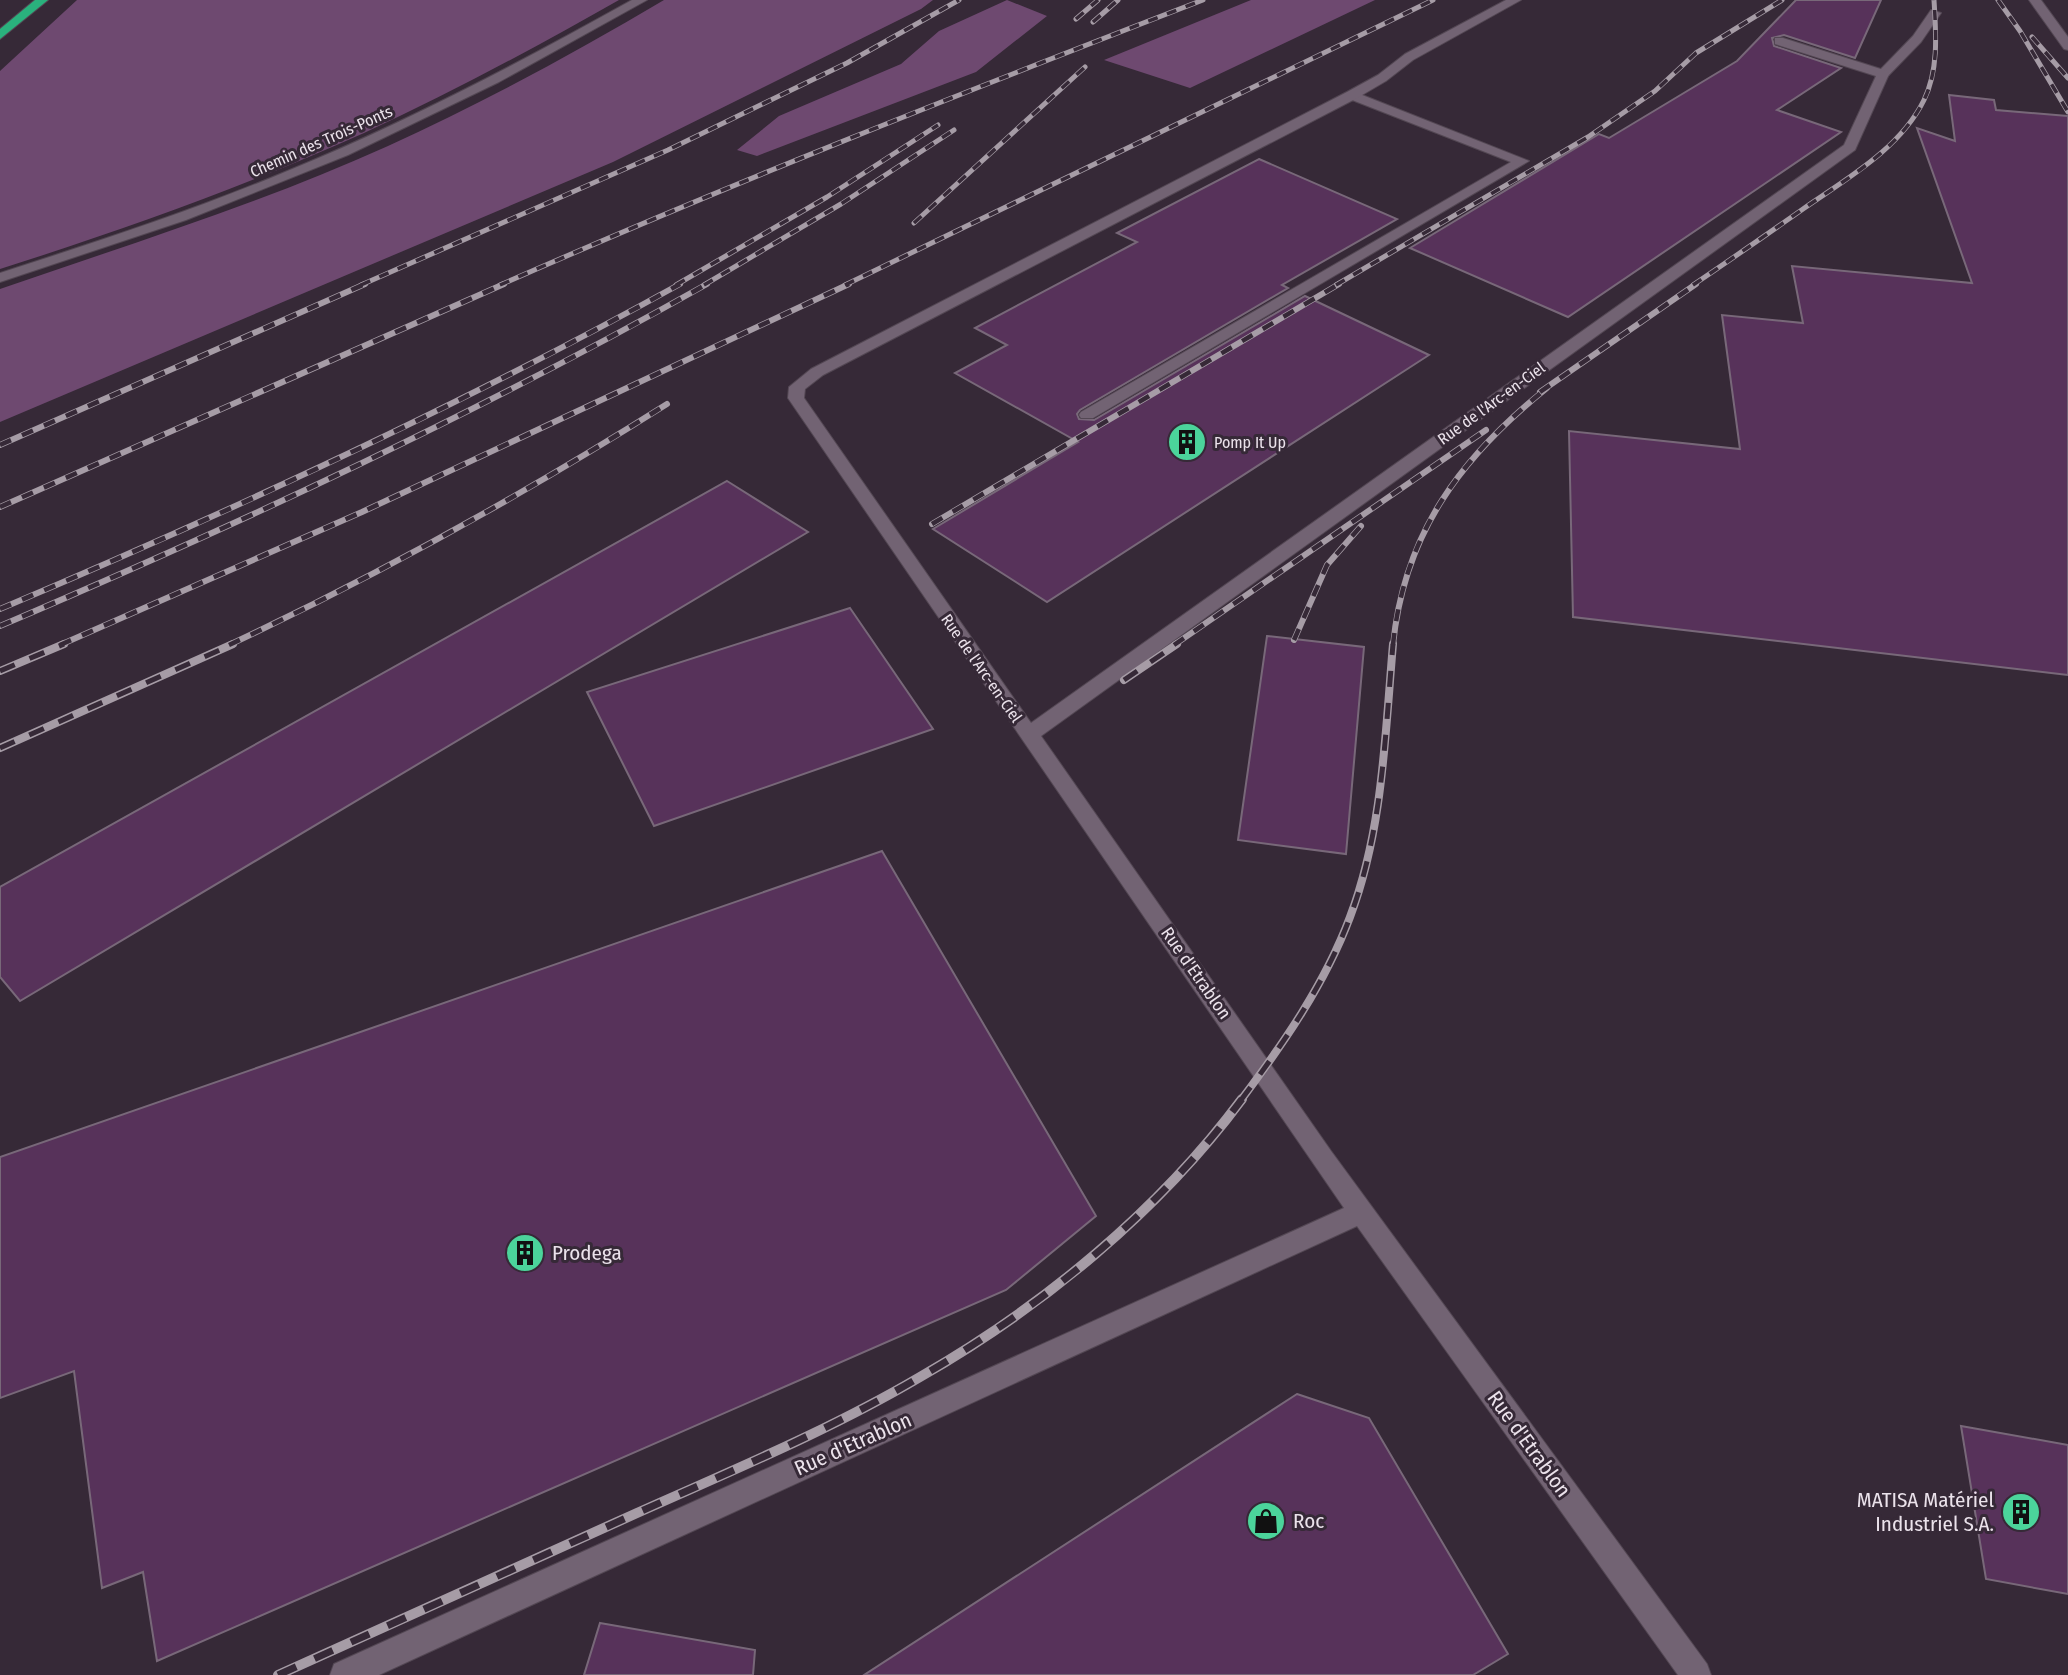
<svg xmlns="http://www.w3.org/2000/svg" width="2068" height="1675" font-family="'Fira Sans Condensed',sans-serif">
  <rect width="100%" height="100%" fill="#362937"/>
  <!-- green -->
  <path fill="#6e4970" d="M77 0H619C536 47 451 93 364 133 246 186 123 230 0 269V71Z
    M664 0H933L921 9 613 162 0 422V289C130 244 262 203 388 146 482 103 575 53 664 0Z
    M1007 0 1047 16 976 72 757 156 737 150 779 116 901 64 939 31Z
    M1251 0H1375L1190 88 1104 60Z"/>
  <!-- building -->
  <path fill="#57325a" stroke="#786879" stroke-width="2" d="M1796 0H1881L1855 58 1784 35 1772 38 1774 46 1841 68 1777 110 1841 132 1568 317 1410 248 1599 134 1609 138 1737 61Z
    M1949 95 1994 100 1996 110 2068 116V675L1573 617 1569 431 1740 449 1722 315 1803 323 1792 266 1972 283 1917 128 1955 141Z
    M1259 159 1397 219 1282 285 1288 288 1080 410 1077 414 1079 419 1094 420 1305 296 1429 355 1047 602 933 529 1078 442 955 373 1007 345 975 328 1137 242 1117 233Z
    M727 481 808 532 20 1001 0 977V887Z
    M850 608 933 729 654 826 587 692Z
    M1267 636 1364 647 1346 854 1238 840Z
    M882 851 1096 1216 1006 1290 157 1661 143 1572 102 1588 74 1371 0 1398V1157Z
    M1297 1394 1369 1418 1508 1654 1473 1675H864Z
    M1961 1426 2068 1445V1594L1986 1579Z
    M600 1623 755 1650 753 1675H584Z"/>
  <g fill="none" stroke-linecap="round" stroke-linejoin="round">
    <defs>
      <path id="lane" d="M1931 10 1941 13 1921 42 1887 77H1879V71L1913 36Z
        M1352 91 1529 161 1093 418H1081L1079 415 1081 412 1511 162 1347 98 1346 95Z"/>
      <path id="street" d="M632 0H647L499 82 348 155 186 220 0 282V273C96 242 192 211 285 172 405 123 519 63 632 0Z
        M1506 0H1521L1413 60 1386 81 1357 98 823 375 805 389 804 398 1031 723 1844 145 1876 76 1775 44V38H1783L1887 71 1889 74 1855 150 1041 736 1331 1151 1707 1664 1711 1675H1678L1357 1226 379 1675H330L334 1664 1344 1208 788 398 789 387 811 369 1347 92 1378 75 1405 54Z
        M2029 0H2041L2068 37V50L2064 49Z"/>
      <path id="highway" d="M35 0H48L0 39V29Z"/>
    </defs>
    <!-- lane casing -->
    <use href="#lane" stroke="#534753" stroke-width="2"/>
    <!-- street casing -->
    <use href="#street" stroke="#534753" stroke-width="2"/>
    <!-- highway casing -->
    <use href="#highway" stroke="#534753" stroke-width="2"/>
    <!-- lane -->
    <use href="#lane" fill="#726373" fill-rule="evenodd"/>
    <!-- street -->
    <use href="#street" fill="#726373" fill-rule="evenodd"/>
    <!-- highway -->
    <use href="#highway" fill="#2ab17d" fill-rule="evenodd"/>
    <defs>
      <path id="rail-far3" d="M1998 0 2020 31 2068 112
        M1076 19 1098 0
        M1093 22 1118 0
        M2032 37 2068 78
        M914 223 1085 67
        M361 285 668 150 847 63 959 0
        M500 285C732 183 967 91 1203 0
        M676 285 827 197 938 125
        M704 285 841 204 954 130
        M845 285 1433 0
        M1336 285 1588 137 1655 91 1696 53 1782 0
        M1693 285C1730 260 1766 235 1803 209 1846 179 1900 149 1924 100 1939 69 1936 33 1934 0"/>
      <path id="rail-far2" d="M1540 392 1696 284
        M0 445 365 284
        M0 507 504 284
        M932 524 1339 284
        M0 609C232 511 460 406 680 284
        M0 626C242 523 478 413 707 284
        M1294 640 1327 565 1361 526
        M60 645 362 512 849 284
        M229 645C380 574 526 493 667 404
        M1174 645 1486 430
        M1393 645C1404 533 1461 457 1547 388"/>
      <path id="rail-far1" d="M0 671 64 644
        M1124 680 1177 644
        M0 748 233 644
        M1241 1100C1283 1044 1325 984 1350 917 1383 830 1385 735 1393 644"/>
      <path id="rail" d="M278 1675C398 1621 518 1567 637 1513 733 1470 830 1430 920 1377 1042 1307 1158 1212 1242 1099"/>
    </defs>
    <!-- rail-far3 casing -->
    <use href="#rail-far3" stroke="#a69ca6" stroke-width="5"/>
    <!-- rail-far2 casing -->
    <use href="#rail-far2" stroke="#a69ca6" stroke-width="6"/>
    <!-- rail-far1 casing -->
    <use href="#rail-far1" stroke="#a69ca6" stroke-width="8"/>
    <!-- rail casing -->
    <use href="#rail" stroke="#a69ca6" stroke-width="10"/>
    <!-- rail-far3 -->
    <use href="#rail-far3" stroke="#362937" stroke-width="3.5" stroke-dasharray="10" stroke-linecap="butt"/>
    <!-- rail-far2 -->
    <use href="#rail-far2" stroke="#362937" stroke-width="4.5" stroke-dasharray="12" stroke-linecap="butt"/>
    <!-- rail-far1 -->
    <use href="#rail-far1" stroke="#362937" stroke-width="5" stroke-dasharray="16" stroke-linecap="butt"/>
    <!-- rail -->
    <use href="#rail" stroke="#362937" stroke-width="7" stroke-dasharray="20" stroke-linecap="butt"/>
  </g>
  <!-- icons -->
  <defs>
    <symbol id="building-disc" viewBox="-11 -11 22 22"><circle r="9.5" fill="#4bd49b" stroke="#362937"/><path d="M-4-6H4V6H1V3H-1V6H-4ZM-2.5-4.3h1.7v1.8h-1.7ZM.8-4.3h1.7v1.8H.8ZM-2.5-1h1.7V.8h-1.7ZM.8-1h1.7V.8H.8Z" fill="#111"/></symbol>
    <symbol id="shop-disc" viewBox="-11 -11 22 22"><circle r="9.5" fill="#4bd49b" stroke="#362937"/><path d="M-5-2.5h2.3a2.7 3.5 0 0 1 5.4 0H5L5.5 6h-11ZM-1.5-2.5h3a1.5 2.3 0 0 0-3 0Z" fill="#111"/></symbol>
  </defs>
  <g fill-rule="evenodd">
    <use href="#building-disc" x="1165" y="420" width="44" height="44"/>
    <use href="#building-disc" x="503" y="1231" width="44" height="44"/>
    <use href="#building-disc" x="1999" y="1490" width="44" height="44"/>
    <use href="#shop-disc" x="1244" y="1499" width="44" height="44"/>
  </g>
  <g text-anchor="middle" stroke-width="6" stroke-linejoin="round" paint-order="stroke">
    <!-- far-street labels -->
    <g font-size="16" fill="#ebe2eb" stroke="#362937">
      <text transform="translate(321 141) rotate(-24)" y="6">Chemin des Trois-Ponts</text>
      <text transform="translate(1491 403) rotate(-36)" y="6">Rue de l'Arc-en-Ciel</text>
      <text transform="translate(982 668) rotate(55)" y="6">Rue de l'Arc-en-Ciel</text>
    </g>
    <!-- far-poi labels -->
    <g font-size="16" fill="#ebe2eb" stroke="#362937" text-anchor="start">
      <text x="1214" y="448">Pomp It Up</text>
    </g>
    <!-- street labels -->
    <g font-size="18" fill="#ebe2eb" stroke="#362937">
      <text transform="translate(1196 973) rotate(55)" y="6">Rue d'Etrablon</text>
    </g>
    <!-- near-poi labels -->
    <g font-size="21" fill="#ebe2eb" stroke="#362937" text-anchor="start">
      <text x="552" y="1260">Prodega</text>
      <text x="1994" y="1507" text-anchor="end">MATISA Matériel<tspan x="1994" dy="24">Industriel S.A.</tspan></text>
      <text x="1293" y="1528">Roc</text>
    </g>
    <!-- near-street labels -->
    <g font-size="21" fill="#ebe2eb" stroke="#362937">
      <text transform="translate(853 1444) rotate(-24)" y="7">Rue d'Etrablon</text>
      <text transform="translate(1529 1444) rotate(54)" y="7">Rue d'Etrablon</text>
    </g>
  </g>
</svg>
